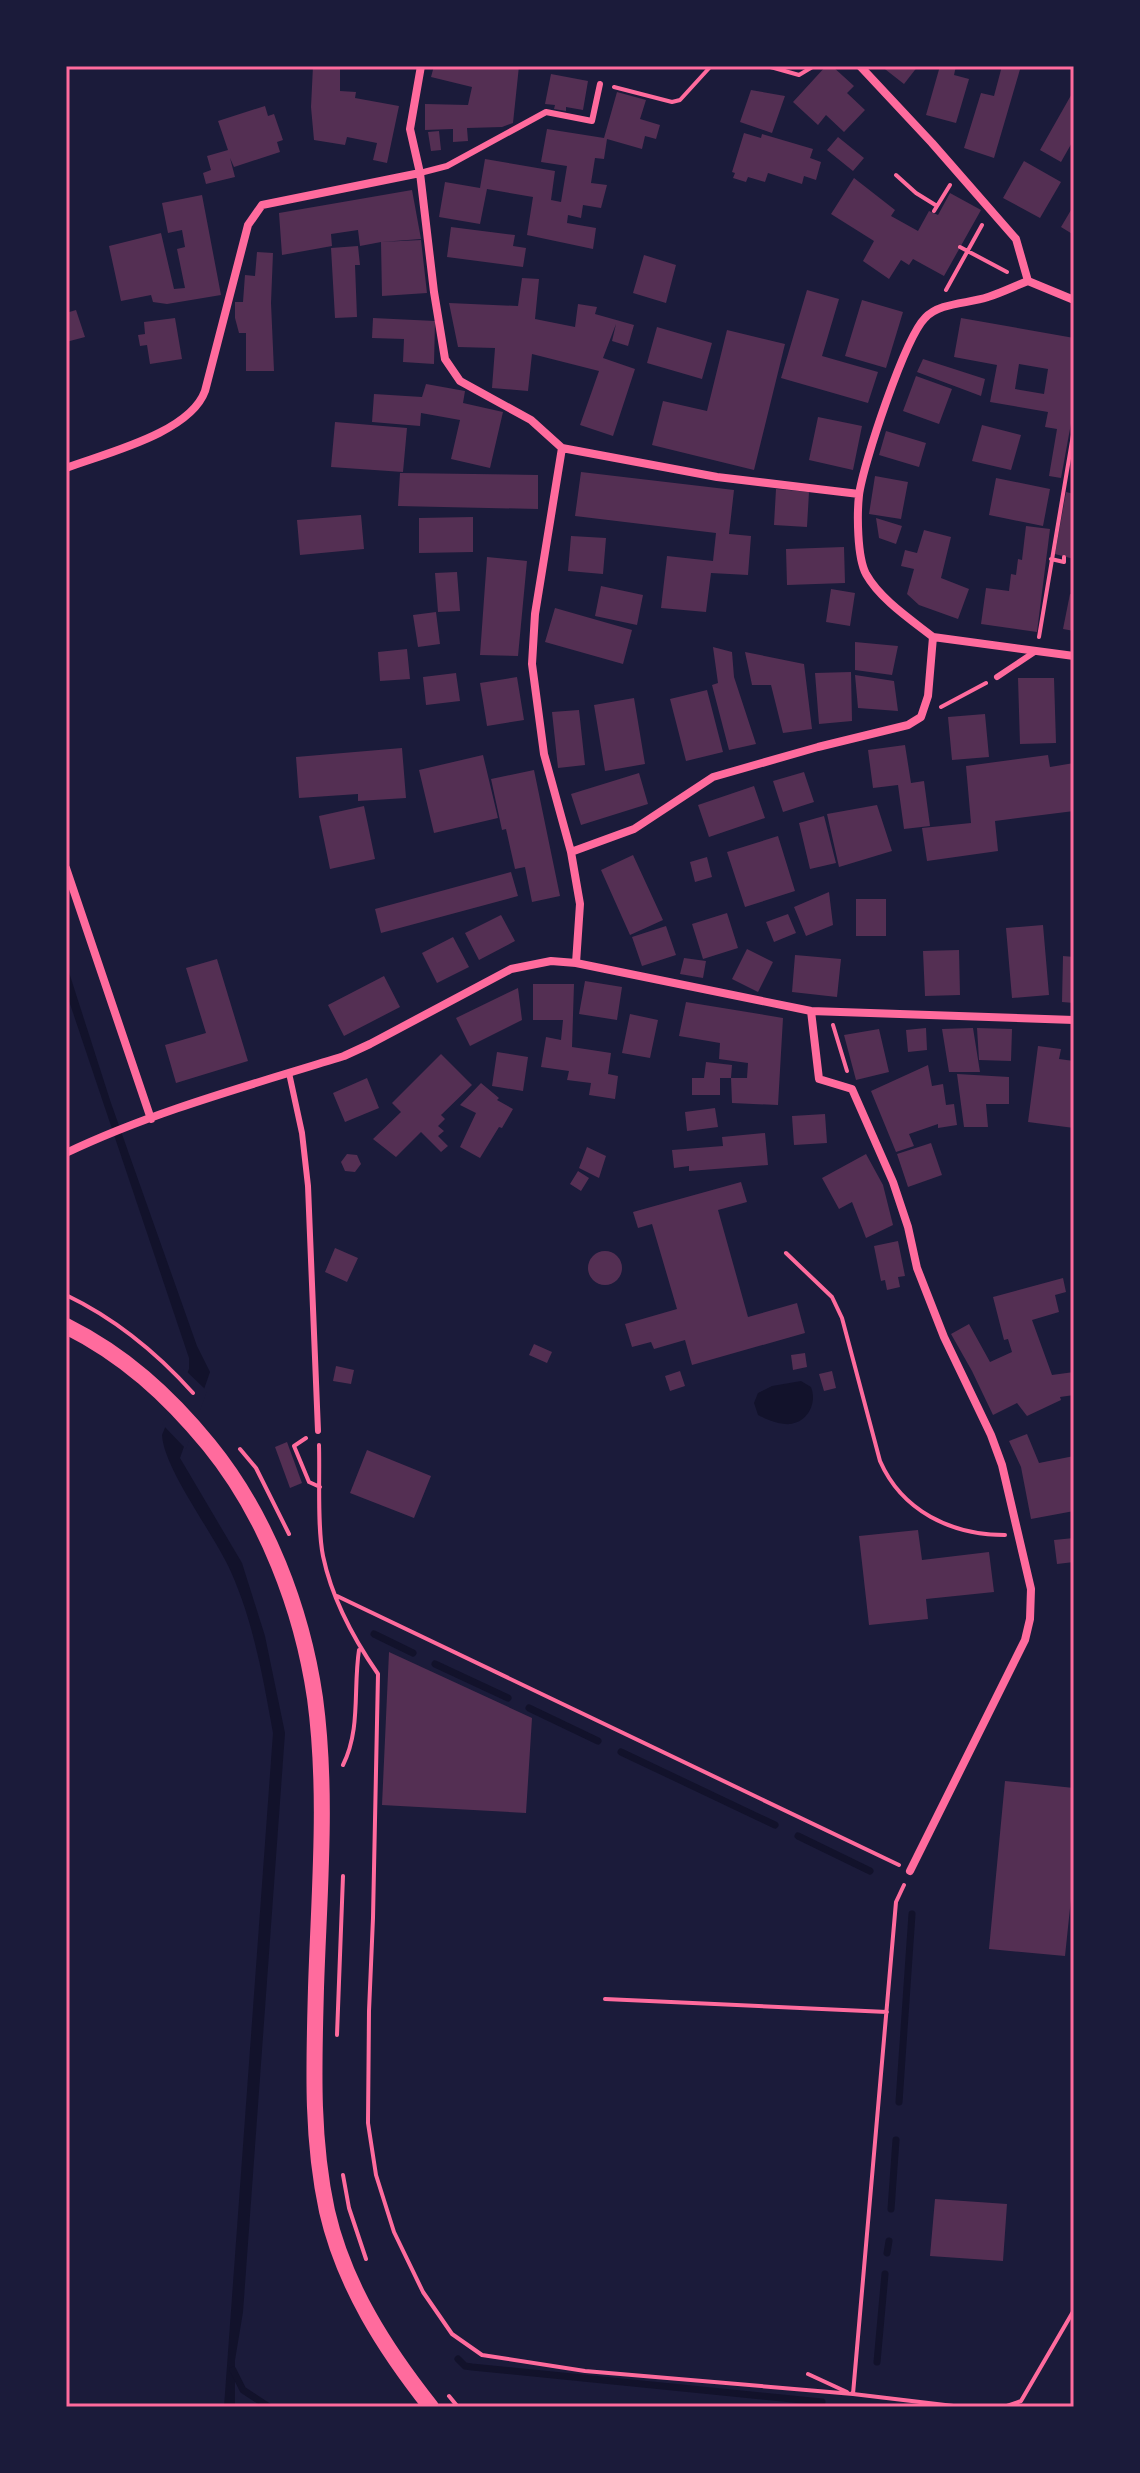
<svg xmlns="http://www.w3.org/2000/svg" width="1140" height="2473" font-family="Lato,sans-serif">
  <rect width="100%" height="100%" fill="#1b1b3a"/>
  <!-- water -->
  <path fill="#12122b" d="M66 963 111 1103 197 1346 210 1372 180 1458 242 1563 265 1636 285 1733 243 2312 235 2360V2407H224L273 1733C263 1678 254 1624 231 1572 215 1535 164 1470 162 1435L189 1369V1358L66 992Z
    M801 1381 811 1387C817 1402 809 1421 791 1424 780 1425 768 1420 758 1415L754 1403 758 1393 772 1386Z"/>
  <!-- pier -->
  <path fill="#1b1b3a" d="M184 1369 207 1391 186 1449 162 1424Z"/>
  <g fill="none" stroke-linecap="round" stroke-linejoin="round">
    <!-- stream -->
    <path stroke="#12122b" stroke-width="7" d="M374 1634 413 1653
      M435 1664 508 1698
      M529 1708 598 1741
      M621 1752 775 1825
      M798 1836 870 1871
      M899 2102 912 1914
      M891 2209 896 2140
      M887 2253 889 2241
      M458 2359 465 2366 472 2367 822 2402
      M877 2362 885 2274
      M233 2370 243 2390 269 2407"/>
  </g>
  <!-- building -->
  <path fill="#542f53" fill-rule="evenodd" d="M313 66H340V91L356 92 355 98 399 106 387 163 373 160 377 143 347 137 345 145 314 140 311 107Z
    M434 66H519L513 123 502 127 467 128 468 141 453 142V129L425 130V104L468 105 472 87 431 77Z
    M826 66H832L854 86 847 93 865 110 844 132 826 115 818 125 793 102Z
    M881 66H918L904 84Z
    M940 66H956L954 75 969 79 956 123 926 115Z
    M1002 66H1021L994 158 964 148 981 93 994 96Z
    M551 74 588 81 583 110 566 107V111L554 109 555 105 545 104Z
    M751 90 785 96 772 133 740 122Z
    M1074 90V139L1061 162 1040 150Z
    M617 92 646 100 640 119 660 125 656 139 645 136 642 149 607 139 604 159 595 158 591 183 607 185 601 208 583 205 581 218 568 215 567 223 596 228 593 249 527 235 533 197 487 189 480 224 439 217 445 182 480 188 485 159 555 171 551 200 561 202 567 166 541 162 547 129 604 138Z
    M265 106 268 116 274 114 283 140 277 142 280 152 234 167 230 158 235 177 206 184 203 173 211 170 207 156 228 150 218 121Z
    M439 131 441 150 431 151 428 132Z
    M744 133 761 138 762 134 813 149 810 158 821 162 816 180 804 176 802 184 768 173 765 182 748 177 746 182 733 178 735 173 732 172Z
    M838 137 864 158 853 171 827 150Z
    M1024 161 1061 182 1040 218 1003 198Z
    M854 178 895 210 891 216 918 231 929 211 938 215 950 193 981 210 944 276 913 259 909 265 901 260 889 279 863 261 874 241 831 214Z
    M412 190 421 239 381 242 421 240 427 293 382 296 381 242 360 246 358 230 331 234 332 246 282 255 279 213Z
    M202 195 221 295 167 304 153 302 151 295 121 301 109 246 161 233 174 289 185 288 177 249 185 247 182 230 168 233 162 203Z
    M1074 205V235L1061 227Z
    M451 227 515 235 513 246 526 248 523 267 447 257Z
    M358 246 360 265H355L357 317 335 318 331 248Z
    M257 252 273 253 271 303 274 371H246V333H239L235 318V302H243L245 275 255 276Z
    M644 255 676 265 666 303 633 293Z
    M522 278 539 279 535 319 575 327 578 304 597 307 595 314 634 325 628 346 612 341 616 324 603 358 635 369 613 436 580 425 599 371 532 354 528 391 492 388 495 348 458 347 449 303 518 306Z
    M807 290 839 299 822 356 878 372 868 403 781 378Z
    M862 300 903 312 886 368 845 356Z
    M76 310 85 337 66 342V313Z
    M175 318 182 359 150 364 147 345 140 346 138 335 145 334 144 322Z
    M373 318 435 321 434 364 403 362 404 339 372 338Z
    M961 318 1074 338V407L1061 478 1049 476 1057 429 1045 427 1048 412 990 402 997 365 954 357ZM1019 364 1048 369 1044 394 1015 389Z
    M657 327 712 343 702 379 647 363Z
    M727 330 785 344 754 470 652 445 663 401 707 411Z
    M923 359 985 379 981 396 917 372Z
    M916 376 952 389 939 424 903 411Z
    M426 384 465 391 463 403 503 412 490 468 451 459 460 420 421 413 420 426 372 422 374 394 422 397Z
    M818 417 862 426 853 470 809 460Z
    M335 422 407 428 403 472 331 467Z
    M982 425 1021 435 1011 470 972 461Z
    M886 431 926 443 919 467 879 455Z
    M581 472 734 490 729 534 751 536 748 575 711 573 706 612 661 608 667 556 713 561 716 533 575 516Z
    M400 473 538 475V509L398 506Z
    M875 476 908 482 901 519 869 514Z
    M996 478 1050 489 1043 526 989 515Z
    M776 489 809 492 807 527 774 525Z
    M1066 492 1074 494V559L1055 554Z
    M361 515 364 549 300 555 297 520Z
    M473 517V552L419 553V518Z
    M876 518 902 526 896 544 879 538Z
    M1026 526 1050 529 1037 632 981 624 986 588 1009 591 1011 574 1016 575 1018 559 1022 560Z
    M924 530 951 537 941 578 969 589 958 619 919 605 907 594 914 569 901 566 905 550 917 553Z
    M571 536 606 538 603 574 568 571Z
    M844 547 845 583 787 585 786 549Z
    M487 557 527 561 518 656 480 655Z
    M457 572 460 611 438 612 435 573Z
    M601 586 643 595 637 625 595 616Z
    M831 589 855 593 850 626 826 622Z
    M1070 594 1074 595V631L1063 629Z
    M555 608 632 630 623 664 545 642Z
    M436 612 440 644 418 647 413 615Z
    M855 642 898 646 892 675 855 670Z
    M713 647 732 652 734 677 756 744 729 750 712 685 718 683Z
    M407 649 410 679 380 681 378 652Z
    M745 652 804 664 812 729 783 733 771 685H752Z
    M851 672 852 721 819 724 815 673Z
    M456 673 460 701 426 705 423 677Z
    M855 675 894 681 898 711 858 708Z
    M517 677 524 720 487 726 480 683Z
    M1018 678H1054L1056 743 1020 744Z
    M707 690 723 752 686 761 670 699Z
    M634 698 645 764 605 771 594 705Z
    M579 710 585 765 558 768 552 712Z
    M985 714 989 757 952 760 948 717Z
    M905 745 911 783 924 781 930 826 904 829 898 785 873 788 868 750Z
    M402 748 406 798 358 801V794L299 798 296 757Z
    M483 755 498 818 434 833 419 770Z
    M1048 755 1050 767 1074 763V811L995 821 998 851 927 861 922 828 971 823 966 766Z
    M534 770 560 896 532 902 525 867 515 869 506 829 502 830 491 779Z
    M804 772 814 802 783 812 773 781Z
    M639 773 648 804 581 825 571 794Z
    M754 786 765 818 709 837 698 805Z
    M877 805 892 851 839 867 827 814Z
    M364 806 375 859 330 869 319 816Z
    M824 816 836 863 810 869 799 823Z
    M778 836 795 891 745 907 727 852Z
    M633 855 663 920 630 935 601 870Z
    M707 857 712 877 695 882 690 862Z
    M511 872 518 896 381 933 375 909Z
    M829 892 833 925 806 936 794 907Z
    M856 899H886V936H856Z
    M727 913 738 948 703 959 692 924Z
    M788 914 796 933 774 942 766 922Z
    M501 915 515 941 479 960 465 933Z
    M1043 925 1049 995 1012 998 1006 928Z
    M666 926 676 955 642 966 632 937Z
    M453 937 469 967 437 983 422 953Z
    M747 949 773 962 758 992 732 979Z
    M959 950 960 995 925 996 923 951Z
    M795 955 841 959 837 997 792 992Z
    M1063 956 1074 957V1003L1062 1002Z
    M684 958 706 961 703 978 680 974Z
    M217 959 248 1061 176 1083 165 1045 206 1033 186 968Z
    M384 976 400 1007 344 1036 328 1005Z
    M585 981 622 987 617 1020 579 1014Z
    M533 984H574L572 1047 611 1053 608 1074 618 1076 615 1099 589 1095 591 1083 567 1080 569 1071 541 1067 546 1037 561 1040 563 1020H533Z
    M518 988 522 1020 470 1046 456 1018Z
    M686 1002 783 1018 778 1105 732 1103 731 1078H747L748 1063 719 1059 720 1043 679 1036Z
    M630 1014 658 1020 650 1058 622 1053Z
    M926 1028 927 1050 908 1052 906 1030Z
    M973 1028 980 1072H949L942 1029Z
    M977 1028 1012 1029 1011 1061 979 1060Z
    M879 1029 889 1072 856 1080 844 1035Z
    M1038 1046 1061 1049 1059 1059 1074 1061V1128L1028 1122Z
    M497 1052 528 1057 523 1091 492 1086Z
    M441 1054 472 1085 441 1115 445 1119 438 1126 444 1131 438 1136 448 1146 441 1152 421 1132 396 1157 373 1139 401 1112 392 1103Z
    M706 1062 732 1065 731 1078H720V1095H692V1078H704Z
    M928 1065 932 1086 943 1084 946 1105 954 1104 957 1125 938 1128V1124L909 1134 914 1146 896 1152 871 1091Z
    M957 1074 1009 1077V1104H986L988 1127H964Z
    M367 1078 379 1108 345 1122 333 1093Z
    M481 1083 499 1098 497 1100 513 1109 502 1128 499 1127 480 1158 460 1147 476 1113 460 1105Z
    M715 1108 718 1127 687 1131 685 1112Z
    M825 1114 827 1143 794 1145 792 1116Z
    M765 1133 768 1165 689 1171V1166L674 1168 672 1150 723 1146 722 1137Z
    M931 1143 942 1175 908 1187 897 1154Z
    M587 1147 606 1156 599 1178 579 1168Z
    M347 1154 357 1155 361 1164 355 1172 345 1171 341 1162Z
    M866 1154 883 1185 893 1225 866 1238 852 1202 839 1209 822 1178Z
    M578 1171 589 1178 581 1191 570 1184Z
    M741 1182 747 1202 718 1210 748 1317 797 1303 805 1333 692 1365 685 1340 654 1349 651 1342 632 1347 625 1324 677 1309 652 1224 638 1228 633 1212Z
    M898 1241 905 1276 898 1277 900 1287 887 1290 885 1280 881 1281 874 1246Z
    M335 1248 358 1258 347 1282 325 1272Z
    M588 1268a17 17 0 1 1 34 0a17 17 0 1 1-34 0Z
    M1063 1278 1066 1292 1055 1295 1059 1312 1032 1320 1052 1375 1074 1372V1395L1060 1397 1061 1400 1027 1416 1017 1403 993 1415 972 1371 951 1334 969 1324 990 1362 1012 1352 1008 1339 1004 1340 993 1297Z
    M534 1344 552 1352 547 1363 529 1355Z
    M805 1353 807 1367 793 1370 791 1355Z
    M336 1366 354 1370 351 1384 333 1381Z
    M680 1371 685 1386 670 1391 665 1376Z
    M832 1371 836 1388 824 1391 819 1374Z
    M1027 1434 1039 1463 1074 1456V1511L1031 1519 1021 1467 1009 1441Z
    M287 1442 302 1483 290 1488 275 1447Z
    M367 1450 431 1476 414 1518 350 1493Z
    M918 1530 922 1560 989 1552 994 1592 926 1599 928 1619 869 1625 859 1536Z
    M1074 1538V1562L1057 1564 1054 1540Z
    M389 1652 532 1718 526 1813 382 1805Z
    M1005 1781 1074 1788V1890L1072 1889 1065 1956 989 1949Z
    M935 2199 1007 2204 1003 2261 930 2256Z"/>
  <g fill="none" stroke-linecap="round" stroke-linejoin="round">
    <!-- path -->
    <path stroke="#ff6b9d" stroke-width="4" d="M767 66 799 75 814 66
      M614 87 672 102 680 100 711 66
      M896 175 916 193 937 206
      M934 211 950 185
      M960 247 1007 272
      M946 290 982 225
      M1051 559 1064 562V557
      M1039 637 1074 429
      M941 707 986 683
      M833 1025 847 1071
      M786 1253 832 1297 842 1318 880 1461C902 1511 951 1535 1005 1535
      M66 1295C114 1318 158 1354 193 1393
      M306 1438 294 1446 309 1482 320 1487
      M319 1445C320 1477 317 1526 323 1556 332 1599 353 1638 378 1674L373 1918 369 2011 368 2123 376 2175 394 2232 423 2292 452 2334 482 2355 585 2371 853 2394
      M240 1449 256 1468 289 1534
      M337 1596 899 1865
      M343 1765C361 1729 353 1689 359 1650
      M904 1885 896 1902 853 2394 962 2407
      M605 1999 887 2012
      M337 2035 343 1876
      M343 2175 349 2208 366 2259
      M808 2374 847 2392
      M449 2396 458 2407
      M1004 2407 1021 2401 1074 2310"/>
    <!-- service -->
    <path stroke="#ff6b9d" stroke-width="6" d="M420 173 447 166 546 112 592 121 600 84
      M997 677 1036 651
      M289 1073 302 1133 308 1186 318 1431"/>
    <!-- minor -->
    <path stroke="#ff6b9d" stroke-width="8" d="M421 66 410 129 420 173 434 292 445 359 460 381 531 420 562 448
      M860 66 932 143 1016 239 1028 281
      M562 448 535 614 532 664 544 754 571 852 580 904 576 963
      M562 448 717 477 859 494
      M66 468C106 453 190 433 205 391L248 225 262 205 420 173
      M933 637C910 619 880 599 866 574 857 557 857 514 859 495 863 464 905 338 925 318 940 302 968 304 988 297 1001 293 1015 286 1028 281L1074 300
      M571 852 634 829 713 777 818 747 908 725 921 717 928 696 933 637 1074 656
      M66 868 151 1119
      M811 1011 819 1079 852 1089 893 1182 908 1227 917 1268 944 1337 991 1435 1002 1465 1031 1589 1030 1619 1025 1640 910 1871
      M66 1153C154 1111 251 1085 344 1056L370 1044 511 969 551 961 576 963 811 1011 1074 1020"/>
    <!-- secondary -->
    <path stroke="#ff6b9d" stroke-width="16" d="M66 1326C124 1355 168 1395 209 1445 266 1515 302 1609 315 1698 328 1794 319 1893 316 1988 314 2064 311 2137 327 2211 344 2285 385 2349 431 2407"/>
  </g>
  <!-- border -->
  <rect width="1140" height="2473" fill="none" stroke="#1b1b3a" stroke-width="136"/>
  <rect x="68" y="68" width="1004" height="2337" fill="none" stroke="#ff6b9d" stroke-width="3"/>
</svg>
